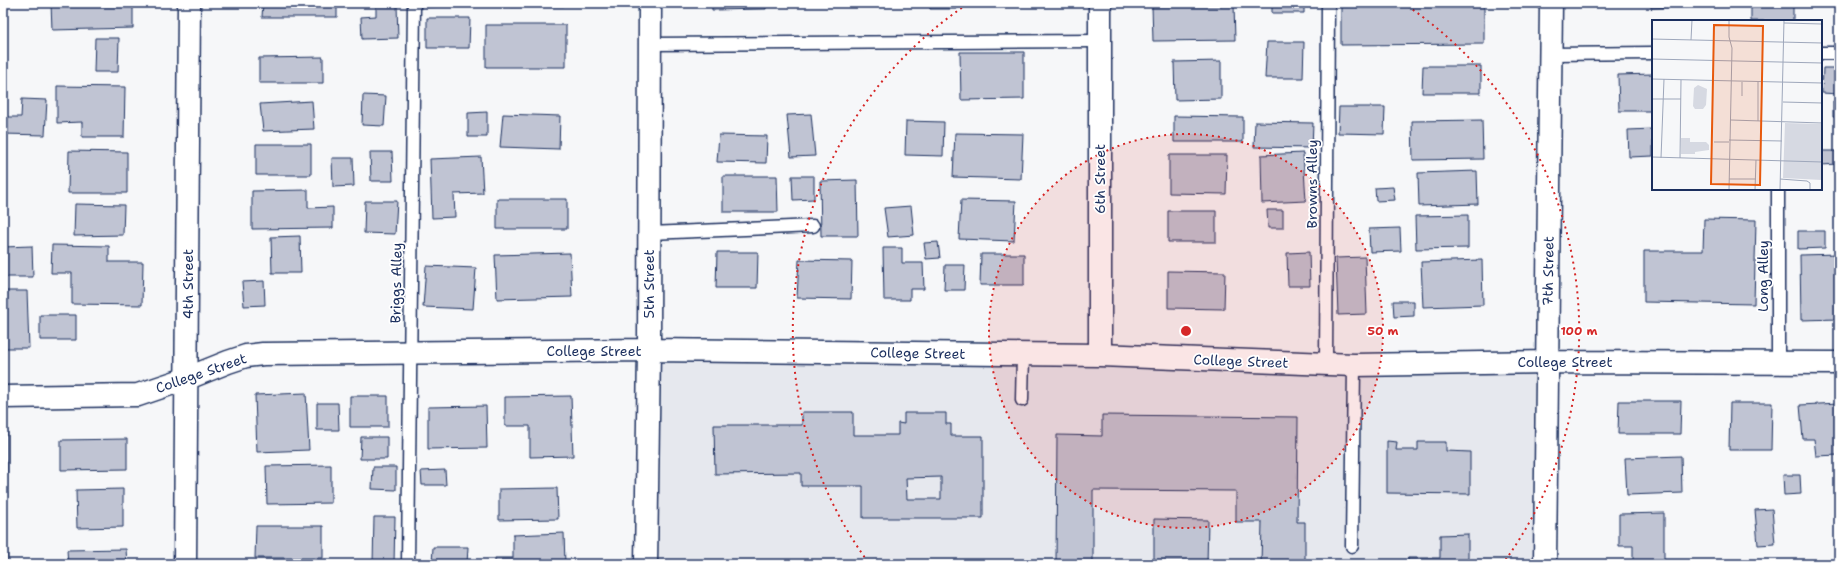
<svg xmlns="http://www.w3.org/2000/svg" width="1842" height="567" font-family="'Shantell Sans',sans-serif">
  <rect width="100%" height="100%" fill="#f6f7f9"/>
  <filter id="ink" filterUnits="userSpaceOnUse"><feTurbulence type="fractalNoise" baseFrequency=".025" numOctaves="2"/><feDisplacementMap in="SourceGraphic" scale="8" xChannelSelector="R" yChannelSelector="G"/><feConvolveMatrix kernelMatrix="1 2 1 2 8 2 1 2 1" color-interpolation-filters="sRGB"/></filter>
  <g filter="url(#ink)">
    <!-- built -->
    <path fill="#e6e8ee" d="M658 358 1537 367V564H653Z"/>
    <!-- building -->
    <path fill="#c0c4d3" stroke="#1b2f5e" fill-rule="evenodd" d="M51 3H133V28L52 30Z
      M263 3H337V17H262Z
      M427 3H446L447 6 427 7Z
      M511 3H564V6L511 7Z
      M712 3H766V9L712 10Z
      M930 3H957V9H930Z
      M1272 3H1304V13H1272Z
      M1484 3V44L1341 45V4Z
      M1651 3H1698V6L1651 8Z
      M1751 3H1793V21H1751Z
      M376 5H397L398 38 362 39 361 17 376 16Z
      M1234 5 1235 40 1153 41 1152 6Z
      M427 18H470L469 48H427Z
      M486 25H566V67H486Z
      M95 38H119L118 72H94Z
      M1267 42H1304L1303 78H1265Z
      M960 52H1024V99L961 100Z
      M323 57V83H259V58Z
      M1221 61V99L1175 100 1174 62Z
      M1423 66H1481V93H1422Z
      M1823 68H1839V94L1822 93Z
      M1653 74V111H1619L1618 75Z
      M57 86 125 87 124 137H82V122L57 123Z
      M363 95 386 96 384 126 362 125Z
      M22 99 47 100 45 135 3 134V117H21Z
      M312 101 314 129 263 131 260 104Z
      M1833 101H1839V117H1833Z
      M1339 107H1385L1384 134 1338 133Z
      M487 112V137H468V113Z
      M503 114 560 116 559 149 500 147Z
      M811 114 815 156 791 157 787 115Z
      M1174 116 1243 117V142H1174Z
      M1482 120 1483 159 1413 160 1412 121Z
      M906 121 944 122 943 156 905 155Z
      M1255 122 1313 123 1312 148 1254 147Z
      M1653 129V156L1629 157 1628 130Z
      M955 133 1023 134 1021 179 953 177Z
      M719 135 767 136 766 163 717 162Z
      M256 144H311V175H256Z
      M69 151 127 152V193H68Z
      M1821 151H1839V164L1821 165Z
      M370 152H392L393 181H371Z
      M1303 153 1306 201 1262 203 1261 155Z
      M1169 155H1227L1226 194 1169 193Z
      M481 157 483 193 454 194 455 217 432 218 430 159Z
      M332 158H353L354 186 333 187Z
      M1477 171 1478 204 1419 206 1418 173Z
      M723 176H777L778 212H723Z
      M792 176H814V199L793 200Z
      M857 180 858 236H821L820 181Z
      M1393 187 1395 200 1376 201 1375 188Z
      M308 190V208L333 207V228L252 229V191Z
      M497 199H567V229H497Z
      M961 200 1016 201 1014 241 959 239Z
      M365 201H397L395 234 364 233Z
      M75 204 124 205 123 235 74 236Z
      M911 206 914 235 888 237 884 208Z
      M1267 210H1283V228H1268Z
      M1168 211H1216V242H1168Z
      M1468 215V248L1416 249 1415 216Z
      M1704 219 1756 220 1754 304 1644 302V251H1703Z
      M1400 228 1401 251 1370 252 1369 229Z
      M1798 231H1825V248L1798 249Z
      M300 236 301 273H272L271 237Z
      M938 242 940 258 926 259 924 243Z
      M52 245 109 246V262H143L142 305 72 304V273H51Z
      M32 246 33 277H3V247Z
      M883 248H902V263H923L924 289H910V300H884Z
      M717 252H758L757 288H716Z
      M1309 252 1310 286H1288L1287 253Z
      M570 253 572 297 497 299 495 255Z
      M981 254H1024V285H980Z
      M1839 254V319L1801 320 1800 255Z
      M1365 257 1367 314 1338 315 1336 258Z
      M799 260 852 261 851 299 797 298Z
      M1482 260 1483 305 1423 307 1421 262Z
      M945 265H965L964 290H944Z
      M426 266 476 268 473 309 423 307Z
      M1168 271 1225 272 1224 309 1168 308Z
      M264 281 265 305 244 306 242 282Z
      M3 291H27L29 348H3Z
      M1393 301H1414V316L1394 317Z
      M40 315H76V340H40Z
      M306 393 309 450 257 452 255 395Z
      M350 396H388V427H350Z
      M571 396 573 456 530 457V426H505V397Z
      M1619 401H1681L1680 434H1618Z
      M317 403H338L339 430H317Z
      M1730 403H1772L1771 450H1729Z
      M1839 403V455L1816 456 1814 439H1803L1800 405Z
      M486 406 487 448 428 449V407Z
      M802 412H853V435H898V423L904 424V413H946V424H951V436H983V518H863V486H801V473L715 474 714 425H802ZM941 477V499H907L906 478Z
      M1102 415 1298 417 1297 522H1305V564H1261L1262 522H1236V491L1093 490V564H1056L1057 435 1102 436Z
      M3 430H7V564H3Z
      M361 437H387V459H360Z
      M127 439V469L61 470V440Z
      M1387 441 1397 442 1396 450H1418V442H1446V451L1470 452V494L1387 493Z
      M1681 456 1682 493 1627 495 1625 458Z
      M331 465V503L267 504 266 466Z
      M373 467H396V490L372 489Z
      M445 470 446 485H422L421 471Z
      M1783 475H1800L1801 494 1784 495Z
      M557 488 558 519 499 520V489Z
      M123 489V527L77 528 76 490Z
      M1772 509 1775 544 1758 545 1755 510Z
      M1664 513V561H1693V564H1633V546H1619V514Z
      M374 517H395L394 564H373Z
      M1154 519 1208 520 1207 564H1154Z
      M256 526H323V558H255Z
      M564 533 565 564H495V558H513V535Z
      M1468 534V564H1408V558H1440V535Z
      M433 547H468L467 564H432Z
      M126 549 127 564H68L67 550Z"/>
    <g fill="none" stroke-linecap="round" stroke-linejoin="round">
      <defs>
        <path id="lane" d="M650 44 1100 41
          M1821 53H1839
          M1551 54 1653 53
          M650 233 813 226
          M1778 362V189
          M1326 364 1328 3
          M1022 400 1023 354
          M1352 546 1354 365
          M408 564 414 3"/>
        <path id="street" d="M1100 355V3
          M3 397 138 395 188 378 228 362 246 356 263 354 649 350 1100 355 1354 365 1547 362 1839 363
          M646 564 649 350 650 3
          M1545 564 1551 3"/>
        <path id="secondary" d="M185 564 189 3"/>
      </defs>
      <!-- lane casing -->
      <use href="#lane" stroke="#1b2f5e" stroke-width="15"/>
      <!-- street casing -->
      <use href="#street" stroke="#1b2f5e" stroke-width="25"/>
      <!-- secondary casing -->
      <use href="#secondary" stroke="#1b2f5e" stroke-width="25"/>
      <!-- lane -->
      <use href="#lane" stroke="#fff" stroke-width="12"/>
      <!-- street -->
      <use href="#street" stroke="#fff" stroke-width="22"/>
      <!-- secondary -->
      <use href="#secondary" stroke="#fff" stroke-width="22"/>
    </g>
  </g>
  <!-- distance rings -->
  <circle cx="1186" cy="331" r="197" fill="#d62828" fill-opacity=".12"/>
  <g fill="none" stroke="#d62828" stroke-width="2" stroke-dasharray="2 4">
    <circle cx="1186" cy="331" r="197"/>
    <path d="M868 562A393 393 0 0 1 969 3M1403 3A393 393 0 0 1 1504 562"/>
  </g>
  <g text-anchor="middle" stroke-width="3.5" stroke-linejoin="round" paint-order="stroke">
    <!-- street labels -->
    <g font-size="14" fill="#1b2f5e" stroke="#fff">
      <text transform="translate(1100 179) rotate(-90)" y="5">6th Street</text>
      <text transform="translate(1312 184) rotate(-90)" y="5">Browns Alley</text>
      <text transform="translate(1548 271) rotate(-89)" y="5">7th Street</text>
      <text transform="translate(1763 276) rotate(-90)" y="5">Long Alley</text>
      <text transform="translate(396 283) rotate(-89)" y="5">Briggs Alley</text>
      <text transform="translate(188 284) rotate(-90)" y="5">4th Street</text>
      <text transform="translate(649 284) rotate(-90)" y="5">5th Street</text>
      <text x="594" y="356">College Street</text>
      <text transform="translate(918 353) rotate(1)" y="5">College Street</text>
      <text transform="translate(1241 361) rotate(2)" y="5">College Street</text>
      <text x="1565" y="367">College Street</text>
      <text transform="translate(201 373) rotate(-19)" y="5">College Street</text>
    </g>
  </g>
  <!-- overview -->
  <g transform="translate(1652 20)">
    <rect width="170" height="170" fill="#f6f7f9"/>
    <path d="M46 65 55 69 54 85 51 89H43L41 86 42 68ZM133 103 170 104V160L131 158ZM29 118H38V122H54L57 125V130L43 132V134H29Z" fill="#d6d9e2"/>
    <path fill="none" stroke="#9ea7bb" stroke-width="1" d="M77 0V17L80 28 77 170M132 3 170 4M0 19 170 23M39 20 40 0M0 39 170 43M0 59 170 63M90 62V76M0 79H29M131 82 170 83M79 100 170 103M106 101V62M77 120 130 121M62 122H77M0 137 170 142M9 138 12 59M28 138 29 60M77 159H104M128 159 155 161 158 163V170M103 170 104 140M128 170 132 0"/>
    <path fill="#e8590c" fill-opacity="0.15" stroke="#e8590c" stroke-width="2" d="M62 5 111 6 108 165 59 164Z"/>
    <rect width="170" height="170" fill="none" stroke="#1b2f5e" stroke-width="2"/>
  </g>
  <circle cx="1186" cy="331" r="6" fill="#d62828" stroke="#fff" stroke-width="2"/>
  <g font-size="12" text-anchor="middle" font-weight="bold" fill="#d62828" stroke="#fff" stroke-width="3.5" stroke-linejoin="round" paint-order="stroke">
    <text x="1383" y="335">50 m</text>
    <text x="1579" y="335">100 m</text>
  </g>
  <!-- margin -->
  <rect width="1842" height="567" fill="none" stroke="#fff" stroke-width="16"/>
  <rect x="8" y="8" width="1826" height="551" fill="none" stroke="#1b2f5e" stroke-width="1.5" filter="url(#ink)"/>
</svg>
